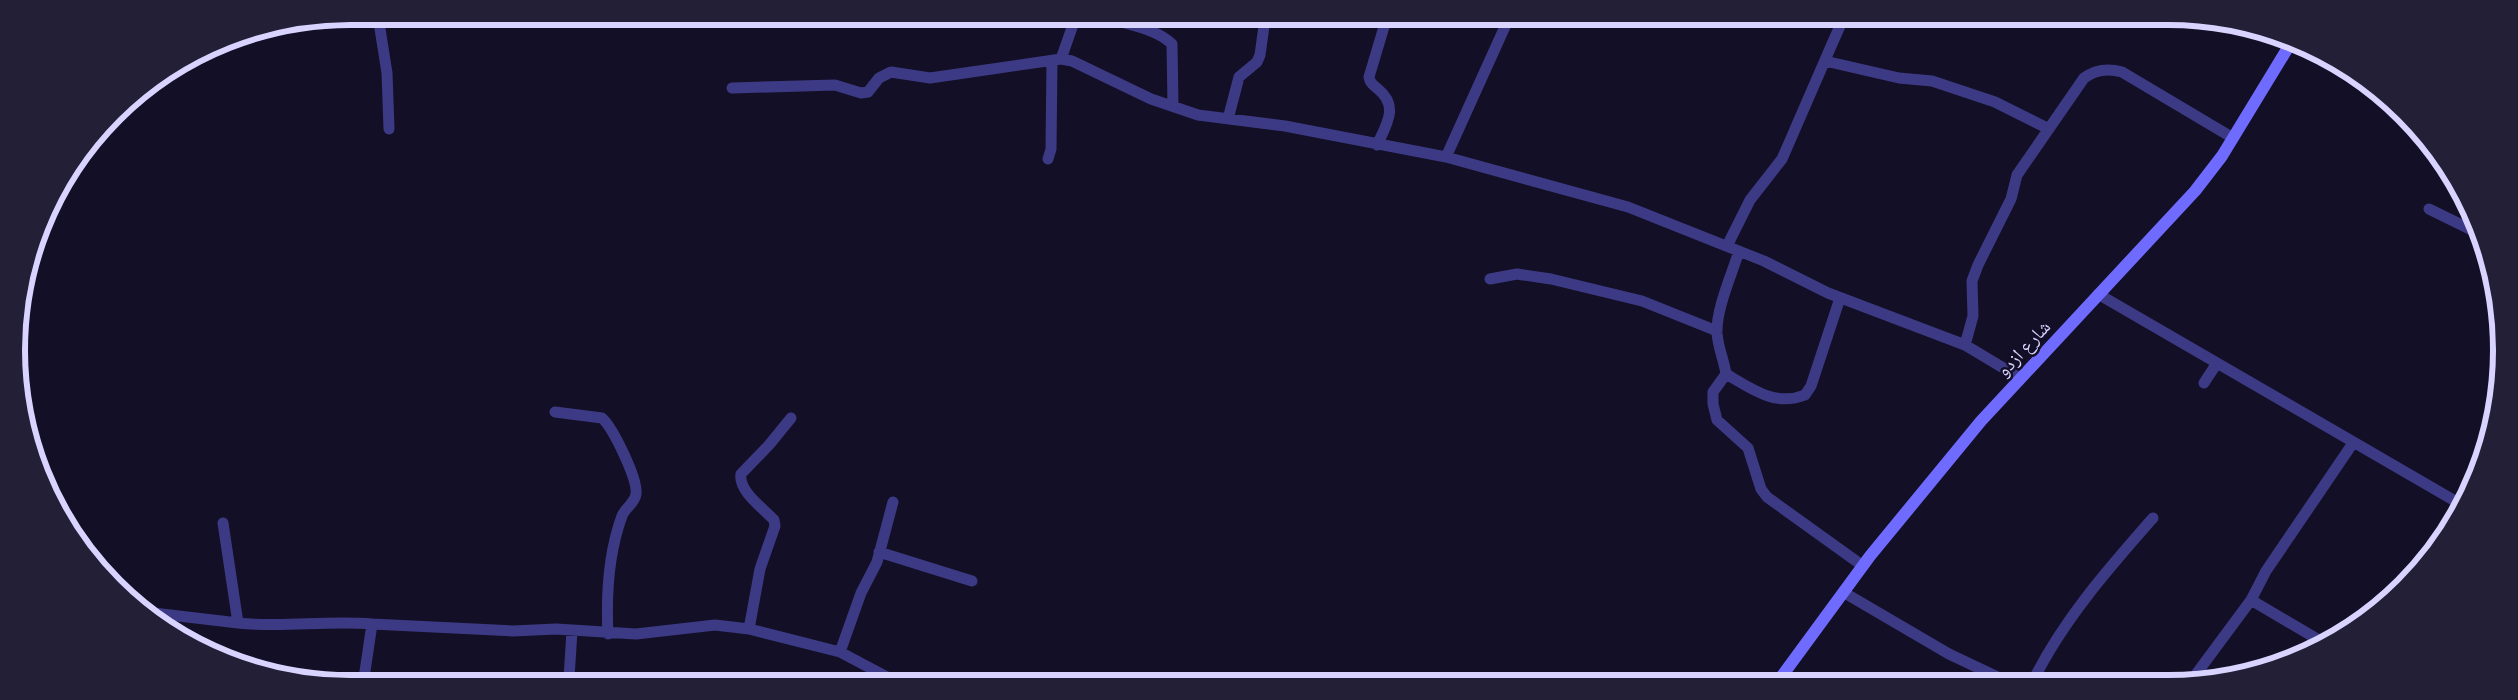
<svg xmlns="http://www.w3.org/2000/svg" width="2518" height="700" font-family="'Titillium Web','Noto Naskh Arabic',sans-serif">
  <rect width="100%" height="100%" fill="#130f26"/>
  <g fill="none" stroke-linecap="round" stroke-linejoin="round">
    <!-- street -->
    <path stroke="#3d3a85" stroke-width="11" d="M378 16 387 73 389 129
      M1111 19C1130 25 1157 29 1172 44L1173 106
      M1061 59 1075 19
      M1825 61 1899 78 1932 81 1995 102 2049 129
      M732 88 835 85 861 93 868 92 879 78 891 72 930 78 1061 59 1072 61 1151 99 1198 115 1285 126 1446 157 1628 207 1764 261 1828 293 1965 345 2020 378
      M1228 119 1239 77 1257 62 1260 55 1265 19
      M1377 145C1387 124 1399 106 1378 89 1373 85 1370 83 1369 77L1386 20
      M1446 157 1508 20
      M1048 159 1051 149 1052 61
      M2429 209 2480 234
      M1727 246 1750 200 1782 159 1832 44 1840 26 1839 21
      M1739 251C1732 274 1716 309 1717 333 1718 348 1724 360 1726 374L1713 392V404L1717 420 1748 448 1761 489 1767 497 1863 566
      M1490 279 1517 274 1551 279 1642 301 1717 331
      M2098 294 2462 505
      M1965 345 1973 316 1972 281 1978 265 2011 199 2017 175 2084 78C2096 69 2108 68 2122 72L2233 138
      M1726 374C1752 389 1775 407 1805 395L1811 386 1840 298
      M2204 383 2217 363
      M555 412 602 418C613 428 638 479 636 494 635 503 625 508 622 516 608 554 606 594 608 634
      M223 523 238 623C282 628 327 620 372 624
      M879 552 972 581
      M1843 592 1949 654 2006 681
      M2251 600 2324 643
      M145 612 238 623
      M749 629 760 569 775 526 774 520C763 508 738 491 741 474L769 445 791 418
      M840 652 861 593 877 562 893 502
      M364 678 372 624 513 631 556 629 636 634 715 625 749 629 840 652 889 678
      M569 678 572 631
      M2033 681C2063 620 2109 568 2153 518
      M2191 681 2251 600 2266 571 2353 443"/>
    <!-- secondary -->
    <path stroke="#6f6bff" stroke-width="12" d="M1779 680 1870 556 1981 421 2195 191 2222 156 2292 41"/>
  </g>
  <g text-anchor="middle" stroke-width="5" stroke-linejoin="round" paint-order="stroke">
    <!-- street labels -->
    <g font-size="19" fill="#d9d4ff" stroke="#130f26">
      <text transform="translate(2023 348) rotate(-47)" y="7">شارع ازدو</text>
    </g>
  </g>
  <!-- crop -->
  <path d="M0 0H2518V700H0ZM350 25H2168A325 325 0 0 1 2493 350V350A325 325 0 0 1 2168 675H350A325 325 0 0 1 25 350V350A325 325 0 0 1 350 25Z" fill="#231f37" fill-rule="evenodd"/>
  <path fill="none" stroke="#d9d4ff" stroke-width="6" d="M350 25H2168A325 325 0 0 1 2493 350V350A325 325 0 0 1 2168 675H350A325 325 0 0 1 25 350V350A325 325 0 0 1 350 25Z"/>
</svg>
